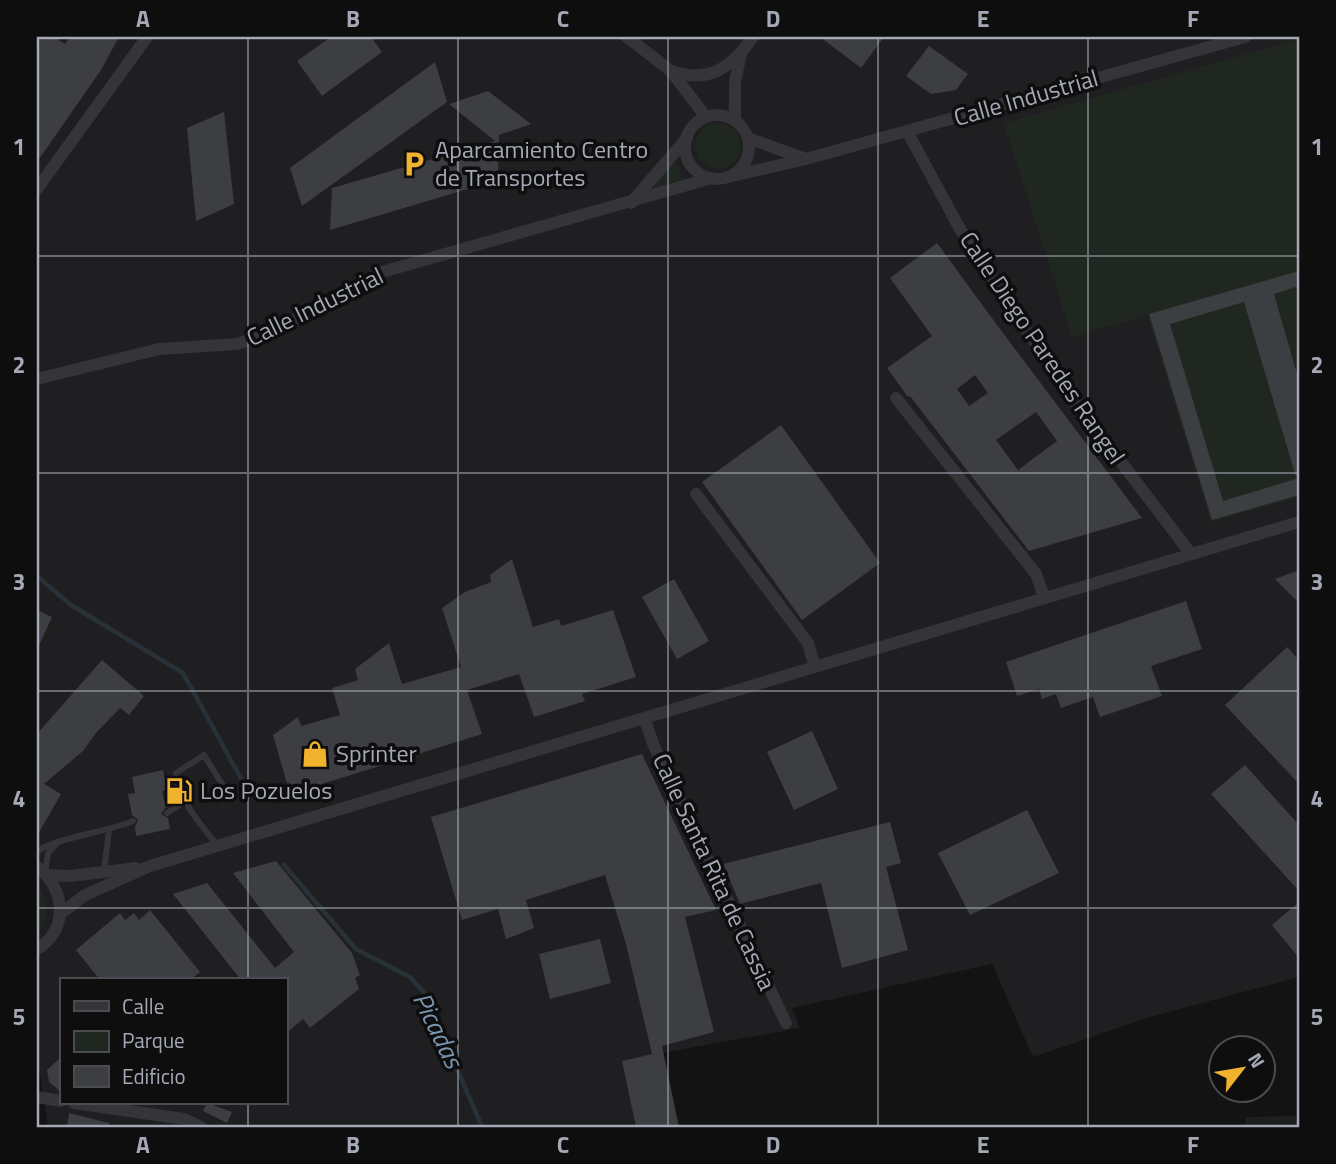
<svg xmlns="http://www.w3.org/2000/svg" width="1336" height="1164" font-family="'Titillium Web',sans-serif">
  <rect width="100%" height="100%" fill="#131314"/>
  <!-- built -->
  <path fill="#1f1f21" fill-rule="evenodd" d="M37 37H1299V977L1150 1017 1033 1057 992 964 792 1008 800 1028 628 1059 641 1127H48L37 1057ZM61 980H285V1103H61Z
    M1299 1116V1127H1246L1245 1117Z"/>
  <!-- green -->
  <path fill="#1f2720" d="M1299 39V497L1211 522 1147 315 1072 337 1004 123Z
    M695 146a23 23 0 1 1 46 0a23 23 0 1 1-46 0Z
    M671 161 676 162 684 183 655 189 652 183Z
    M37 884C49 901 51 918 37 934Z"/>
  <g fill="none" stroke-linecap="round" stroke-linejoin="round">
    <!-- stream -->
    <path stroke="#293138" stroke-width="4.5" d="M37 576 71 605 183 673 250 795
      M284 865 356 949 410 977 425 994 482 1127"/>
  </g>
  <!-- building -->
  <path fill="#3d3e41" fill-rule="evenodd" d="M42 37H54L65 44 70 37H119L101 70 37 162V45Z
    M331 37H371L382 52 322 96 297 61Z
    M820 37H884L861 68Z
    M929 46 968 74 956 90 931 94 906 76Z
    M435 62 447 102 302 206 290 168Z
    M488 91 531 124 499 135 498 180 330 230 332 188 495 141 449 104Z
    M224 112 234 204 196 221 187 128Z
    M937 243 1000 329 1142 518 1029 551 910 396 908 397 887 368 932 336 890 278ZM975 375 988 393 969 406 957 389ZM1036 412 1057 441 1018 470 996 440Z
    M1299 271V286L1274 294 1299 381V477H1296L1244 302 1170 324 1223 501 1299 478V495L1212 520 1149 314Z
    M781 425 880 563 802 620 702 482Z
    M512 559 533 627 559 619 561 626 613 610 636 677 582 694 585 701 534 717 519 674 467 690 482 734 290 794 273 735 298 717 301 726 340 715 332 688 358 680 355 669 389 643 402 684 461 667 442 608 465 592 491 582 490 575Z
    M1299 570V603L1275 579Z
    M674 579 709 641 677 659 642 597Z
    M1186 601 1202 649 1151 666 1162 696 1100 717 1093 697 1061 708 1056 694 1042 699 1039 689 1017 696 1006 662Z
    M37 610 52 617 37 650Z
    M1287 647 1299 660V784L1225 705Z
    M102 660 144 696 129 715 120 708 96 733 83 751 44 784 61 794 37 836V734Z
    M812 731 838 789 794 810 767 752Z
    M642 754 716 910 685 917 714 1032 662 1046 679 1127H636L622 1061 652 1054 626 944 605 875 526 900 534 928 506 939 498 909 462 920 431 817Z
    M1245 765 1299 825V891L1211 794Z
    M163 770 167 790 162 791 166 807 161 814 168 818 170 829 136 836 135 827 138 820 132 815 128 794 135 793 132 777Z
    M1027 810 1059 873 970 915 938 853Z
    M890 822 901 863 886 867 908 950 842 968 821 883 740 904 723 864Z
    M276 861 352 953 360 975 355 978 359 989 310 1028 303 1019 285 1034V980H241L173 894 207 883 275 968 294 952 233 873Z
    M1299 902V958L1272 925Z
    M150 910 200 972 190 980H100L76 950 120 913 125 920 134 913 139 920Z
    M600 939 611 983 550 999 539 954Z
    M61 1057V1092L49 1082 47 1070Z
    M207 1103 232 1112 227 1123 203 1111Z
    M69 1113 109 1123V1127H67Z"/>
  <g fill="none" stroke-linecap="round" stroke-linejoin="round">
    <!-- service -->
    <path stroke="#343439" stroke-width="6" d="M167 813 186 801
      M217 845C200 824 179 800 176 773L204 755 225 789
      M37 852C53 838 108 832 133 821
      M104 871 109 831
      M45 873 48 853 58 842"/>
    <!-- minor -->
    <path stroke="#343439" stroke-width="12" d="M627 37 671 71 706 117
      M671 71C709 84 731 68 753 37
      M685 147a32 32 0 1 1 64 0a32 32 0 1 1-64 0Z
      M735 121V82L741 53
      M907 131 960 229 1064 387 1191 554
      M748 138 806 159
      M728 177 806 159 1245 37
      M37 189 147 37
      M631 203 687 138
      M37 379 159 349 237 344 268 334 382 272 712 178
      M896 398 1036 574 1044 597
      M696 494 808 643 815 667
      M645 720 654 746 786 1023
      M37 867C65 887 70 930 37 949
      M47 875 70 876 136 868
      M60 914 85 895 150 866 1299 522
      M37 1097 61 1101
      M74 1103 184 1119 201 1127"/>
  </g>
  <!-- grid -->
  <path fill="none" stroke="#a4a9b5" stroke-width="2" stroke-opacity="0.55" d="M248 37V980M458 37V1127M668 37V1127M878 37V1127M1088 37V1127M37 256H1299M37 473H1299M37 691H1299M37 908H1299M248 1103V1127"/>
  <!-- icons -->
  <defs>
    <symbol id="parking-bare" viewBox="-9 -9 18 18"><path d="M-3.5-5.5H1a3.5 3.5 0 0 1 0 7H-1V5.5H-3.5ZM-1-3.4V-.6H.8a1.4 1.4 0 0 0 0-2.8Z" fill="#f1b32e" stroke="#0e0e0f" stroke-width="2.5" paint-order="stroke"/></symbol>
    <symbol id="shop-bare" viewBox="-9 -9 18 18"><path d="M-5-2.5h2.3a2.7 3.5 0 0 1 5.4 0H5L5.5 6h-11ZM-1.5-2.5h3a1.5 2.3 0 0 0-3 0Z" fill="#f1b32e" stroke="#0e0e0f" stroke-width="2.5" paint-order="stroke"/></symbol>
    <symbol id="fuel-bare" viewBox="-9 -9 18 18"><path d="M-5.5-6h7V0h2V4h1.3V-2.5L3-4.5l.8-.8L6-3V5H2.5V1h-1V6h-7ZM-4.2-4.7v3.2H.2V-4.7Z" fill="#f1b32e" stroke="#0e0e0f" stroke-width="2.5" paint-order="stroke"/></symbol>
  </defs>
  <g fill-rule="evenodd">
    <use href="#parking-bare" x="395" y="145" width="38" height="38"/>
    <use href="#shop-bare" x="296" y="735" width="38" height="38"/>
    <use href="#fuel-bare" x="160" y="772" width="38" height="38"/>
  </g>
  <g text-anchor="middle" stroke-width="7" stroke-linejoin="round" paint-order="stroke">
    <!-- street labels -->
    <g font-size="24" fill="#a4a9b5" stroke="#0e0e0f">
      <text transform="translate(1026 98) rotate(-16)" y="8">Calle Industrial</text>
      <text transform="translate(315 307) rotate(-26)" y="8">Calle Industrial</text>
      <text transform="translate(1042 348) rotate(56)" y="8">Calle Diego Paredes Rangel</text>
      <text transform="translate(714 872) rotate(65)" y="8">Calle Santa Rita de Cassia</text>
    </g>
    <!-- poi labels -->
    <g font-size="24" fill="#a4a9b5" stroke="#0e0e0f" text-anchor="start">
      <text x="435" y="158">Aparcamiento Centro<tspan x="435" dy="28">de Transportes</tspan></text>
      <text x="336" y="762">Sprinter</text>
      <text x="200" y="799">Los Pozuelos</text>
    </g>
    <!-- water labels -->
    <g font-size="26" font-style="italic" fill="#7b96b0" stroke="#0e0e0f">
      <text transform="translate(438 1030) rotate(64)" y="9">Picadas</text>
    </g>
  </g>
  <!-- border -->
  <rect width="1336" height="1164" fill="none" stroke="#0e0e0f" stroke-width="77"/>
  <!-- legend -->
  <rect x="60" y="978" width="228" height="126" fill="#0e0e0f" stroke="#4a4c51" stroke-width="2"/>
  <rect x="74" y="1001" width="35" height="10" fill="#343439" stroke="#4a4c51" stroke-width="2"/>
  <text x="122" y="1014" font-size="21" fill="#a4a9b5">Calle</text>
  <rect x="74" y="1031" width="35" height="21" fill="#1f2720" stroke="#4a4c51" stroke-width="2"/>
  <text x="122" y="1048" font-size="21" fill="#a4a9b5">Parque</text>
  <rect x="74" y="1066" width="35" height="21" fill="#3d3e41" stroke="#4a4c51" stroke-width="2"/>
  <text x="122" y="1084" font-size="21" fill="#a4a9b5">Edificio</text>
  <!-- north arrow -->
  <g transform="translate(1242 1069) rotate(59)"><circle r="33" fill="#0e0e0f" stroke="#4a4c51" stroke-width="2"/>
  <path d="M0-5L12 26L0 18L-12 26Z" fill="#f1b32e"/>
  <text y="-10" font-size="19" font-weight="bold" text-anchor="middle" fill="#a4a9b5">N</text>
  </g>
  <rect x="38" y="38" width="1260" height="1088" fill="none" stroke="#a4a9b5" stroke-width="2.5"/>
  <g font-size="23" text-anchor="middle" font-weight="bold" fill="#a4a9b5">
    <text x="143" y="27">A</text>
    <text x="353" y="27">B</text>
    <text x="563" y="27">C</text>
    <text x="773" y="27">D</text>
    <text x="983" y="27">E</text>
    <text x="1193" y="27">F</text>
    <text x="19" y="155">1</text>
    <text x="1317" y="155">1</text>
    <text x="19" y="373">2</text>
    <text x="1317" y="373">2</text>
    <text x="19" y="590">3</text>
    <text x="1317" y="590">3</text>
    <text x="19" y="807">4</text>
    <text x="1317" y="807">4</text>
    <text x="19" y="1025">5</text>
    <text x="1317" y="1025">5</text>
    <text x="143" y="1153">A</text>
    <text x="353" y="1153">B</text>
    <text x="563" y="1153">C</text>
    <text x="773" y="1153">D</text>
    <text x="983" y="1153">E</text>
    <text x="1193" y="1153">F</text>
  </g>
</svg>
